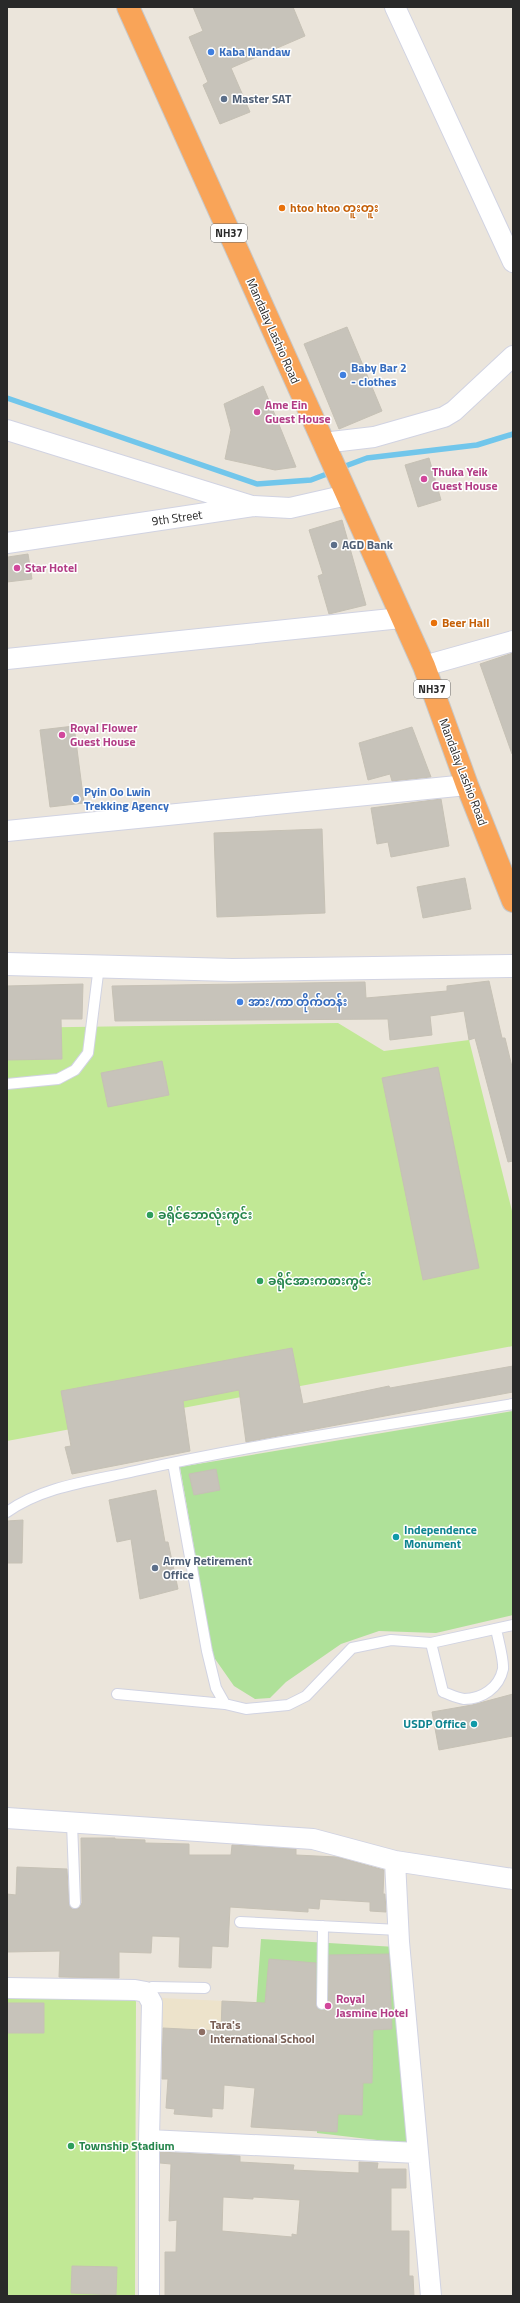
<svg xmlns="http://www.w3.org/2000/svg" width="520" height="2303" font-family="'Titillium Web','Noto Sans Myanmar',sans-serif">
  <rect width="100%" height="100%" fill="#ebe5db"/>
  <!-- education -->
  <path fill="#ede3cb" d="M162 1998 245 2002 211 2060 161 2058Z"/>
  <!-- green -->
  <path fill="#afe199" d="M513 1411V1615L436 1633 379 1631 341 1644 286 1682 270 1698 255 1699 234 1686 213 1656 180 1467Z
    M261 1939 396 1947 411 2144 317 2133 320 2072 252 2065Z"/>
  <!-- pitch -->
  <path fill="#c1e895" d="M338 1023 384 1051 469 1040 513 1215V1346L7 1441V1028Z
    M7 1994 136 1996 135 2296H7Z"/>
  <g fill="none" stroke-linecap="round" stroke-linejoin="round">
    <!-- stream -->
    <path stroke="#71c6eb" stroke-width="5.5" d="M7 398 257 484 311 480 332 472
      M340 468 367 458 477 445 513 434"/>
  </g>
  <!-- building -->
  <path fill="#c7c3ba" stroke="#c6c1b5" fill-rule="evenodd" d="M193 7H293L305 36 231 68 250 112 220 124 203 85 208 82 189 37 203 31Z
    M347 327 382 411 339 429 304 344Z
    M263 386 282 432 296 467 275 470 225 459 231 430 224 404Z
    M429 458 441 500 418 507 405 465Z
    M342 520 366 605 329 614 318 576 323 574 309 530Z
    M28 554 32 579 7 582 8 557Z
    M513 653V754H512L480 664Z
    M74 726 84 803 50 807 40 730Z
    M412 727 431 777 392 781 390 774 368 780 359 743Z
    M441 799 449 846 391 857 388 842 377 844 371 808Z
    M322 829 325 913 217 917 214 833Z
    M465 878 471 909 423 918 417 887Z
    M489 981 502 1038H505L513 1071V1161L508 1162 475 1038 469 1040 464 1011 430 1016 432 1035 390 1040 388 1019 115 1021 112 986 365 982 366 998 447 991V986Z
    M83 984 82 1019H61L62 1059 7 1060V986Z
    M162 1061 169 1095 108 1107 101 1073Z
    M438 1067 479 1268 423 1280 382 1078Z
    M292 1348 303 1404 389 1386 390 1388 513 1366V1392L246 1442 239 1390 183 1401 190 1451 72 1474 65 1447 71 1446 61 1391Z
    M216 1469 220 1490 194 1495 189 1474Z
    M156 1490 165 1542H168L178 1589 140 1599 131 1539 117 1542 109 1500Z
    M23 1520 22 1563H7V1521Z
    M513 1694V1736L439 1750 432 1712 472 1705Z
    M81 1838H115V1839L145 1840V1843L189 1844V1855H231L232 1845 296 1849V1855L337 1857 384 1870 383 1894H385L386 1912 370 1911V1902L320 1899 319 1909 308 1908V1912L230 1907 228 1947 212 1946 211 1968 179 1967 180 1937 152 1936 151 1953 119 1952V1978L59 1977 60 1951 8 1952 7 1894 16 1895 17 1867 67 1869 69 1904 72 1909 79 1908 82 1903Z
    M389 1954 392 2029 373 2030 372 2083H363L362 2115 338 2114 337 2132 251 2127 255 2088 224 2085 223 2109 212 2108V2117L174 2114 175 2109 166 2108 168 2079H162L163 2028 221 2031 222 2001 265 2003 269 1959 316 1963V2004L319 2010H325L328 2004 329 1955Z
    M7 2003H44V2033H7Z
    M160 2152 240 2156V2162L294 2165 293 2170 359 2173V2162L378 2163 377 2169H406V2188H391V2231H409V2276H413L414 2296H165V2252H176L177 2220 169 2221 171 2164 160 2163ZM223 2197 253 2199V2197L300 2200 297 2235 292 2234V2237L222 2231Z
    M72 2266 117 2267 116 2295 71 2293Z"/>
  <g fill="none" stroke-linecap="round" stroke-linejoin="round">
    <defs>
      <path id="lane" d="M7 1084 58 1079 75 1070 88 1053 99 966
        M173 1463 207 1651 216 1688 225 1704 246 1709 288 1705 306 1696 352 1648 391 1640 431 1643 513 1625
        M7 1512C44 1486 92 1481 135 1471 260 1443 387 1425 513 1404
        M431 1643 443 1692C449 1694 457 1698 464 1699 482 1699 499 1688 503 1669 504 1660 498 1639 496 1629
        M117 1694 225 1704
        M72 1823 75 1903
        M240 1922 399 1930
        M146 1992 152 1987 205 1988
        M322 2004 323 1926"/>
      <path id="street" d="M395 7 513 262
        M7 430 252 506
        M323 443 374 437 444 417 454 411 513 356
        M7 543 253 506 290 508 347 495
        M7 659 401 618
        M424 666 513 641
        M7 831 467 785
        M7 1818 313 1839 395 1861 513 1879
        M395 1861 399 1942 431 2296
        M7 1988 135 1990 146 1992 152 2003 149 2140V2296
        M149 2140 418 2153"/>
      <path id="secondary" d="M7 964 232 970 513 966"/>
      <path id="highway" d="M128 7 424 666 467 785 513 901"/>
    </defs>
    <!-- lane casing -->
    <use href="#lane" stroke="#d1d3e2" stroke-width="12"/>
    <!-- street casing -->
    <use href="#street" stroke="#d1d3e2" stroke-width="22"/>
    <!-- secondary casing -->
    <use href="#secondary" stroke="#d1d3e2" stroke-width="24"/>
    <!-- highway casing -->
    <use href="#highway" stroke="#c7c7c7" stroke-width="24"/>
    <!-- lane -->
    <use href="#lane" stroke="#fff" stroke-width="10"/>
    <!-- street -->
    <use href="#street" stroke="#fff" stroke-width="20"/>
    <!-- secondary -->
    <use href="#secondary" stroke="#fff" stroke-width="22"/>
    <!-- highway -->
    <use href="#highway" stroke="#f9a458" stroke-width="22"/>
  </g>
  <!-- markers -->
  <g fill="#3f7fe0" stroke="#fff" stroke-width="1.5">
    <circle cx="211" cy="52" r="4"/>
    <circle cx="343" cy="375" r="4"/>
    <circle cx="76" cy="799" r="4"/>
    <circle cx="240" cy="1002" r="4"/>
  </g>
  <g fill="#5c6f8a" stroke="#fff" stroke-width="1.5">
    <circle cx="224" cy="99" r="4"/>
    <circle cx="334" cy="545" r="4"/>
    <circle cx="155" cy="1568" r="4"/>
  </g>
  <g fill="#e8710a" stroke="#fff" stroke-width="1.5">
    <circle cx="282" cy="208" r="4"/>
    <circle cx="434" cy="623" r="4"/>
  </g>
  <g fill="#d1479c" stroke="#fff" stroke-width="1.5">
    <circle cx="257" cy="412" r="4"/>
    <circle cx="424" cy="479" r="4"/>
    <circle cx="17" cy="568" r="4"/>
    <circle cx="62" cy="735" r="4"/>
    <circle cx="328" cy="2006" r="4"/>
  </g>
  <g fill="#2e9e5b" stroke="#fff" stroke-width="1.5">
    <circle cx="150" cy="1215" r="4"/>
    <circle cx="260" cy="1281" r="4"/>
    <circle cx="71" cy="2146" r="4"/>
  </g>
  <g fill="#0f9aa8" stroke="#fff" stroke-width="1.5">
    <circle cx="396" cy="1537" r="4"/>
    <circle cx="474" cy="1724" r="4"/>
  </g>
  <circle fill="#8d6e63" stroke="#fff" stroke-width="1.5" cx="202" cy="2032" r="4"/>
  <g text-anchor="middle" stroke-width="3" stroke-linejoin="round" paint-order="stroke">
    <!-- shield labels -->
    <g fill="#fff" stroke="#696969" stroke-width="1">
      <rect x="211" y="224" width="36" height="18" rx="3"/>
      <rect x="414" y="680" width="36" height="18" rx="3"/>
    </g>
    <g font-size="11" font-weight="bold" fill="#292929">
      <text x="229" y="237">NH37</text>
      <text x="432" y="693">NH37</text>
    </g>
    <!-- shop labels -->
    <g font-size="12" font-weight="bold" fill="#366cbe" stroke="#fff" text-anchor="start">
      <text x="219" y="56">Kaba Nandaw</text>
      <text x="351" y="372">Baby Bar 2<tspan x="351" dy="14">- clothes</tspan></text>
      <text x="84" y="796">Pyin Oo Lwin<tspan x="84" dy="14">Trekking Agency</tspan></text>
      <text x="248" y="1006">အား/ကာ တိုက်တန်း</text>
    </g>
    <!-- service labels -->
    <g font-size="12" font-weight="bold" fill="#4e5e75" stroke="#fff" text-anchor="start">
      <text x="232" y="103">Master SAT</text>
      <text x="342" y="549">AGD Bank</text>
      <text x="163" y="1565">Army Retirement<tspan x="163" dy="14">Office</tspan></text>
    </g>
    <!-- food labels -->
    <g font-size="12" font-weight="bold" fill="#c56008" stroke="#fff" text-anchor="start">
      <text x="290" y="212">htoo htoo တူးတူး</text>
      <text x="442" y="627">Beer Hall</text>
    </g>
    <!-- street labels -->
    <g font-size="12" fill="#292929" stroke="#fff">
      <text transform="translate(273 331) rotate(66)" y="4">Mandalay Lashio Road</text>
      <text transform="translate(177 518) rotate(-8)" y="4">9th Street</text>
      <text transform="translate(463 772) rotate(69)" y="4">Mandalay Lashio Road</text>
    </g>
    <!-- hotel labels -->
    <g font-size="12" font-weight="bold" fill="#b23c85" stroke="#fff" text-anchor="start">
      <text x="265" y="409">Ame Ein<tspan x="265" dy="14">Guest House</tspan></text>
      <text x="432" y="476">Thuka Yeik<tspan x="432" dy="14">Guest House</tspan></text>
      <text x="25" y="572">Star Hotel</text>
      <text x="70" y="732">Royal Flower<tspan x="70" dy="14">Guest House</tspan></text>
      <text x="336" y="2003">Royal<tspan x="336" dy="14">Jasmine Hotel</tspan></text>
    </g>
    <!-- leisure labels -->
    <g font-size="12" font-weight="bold" fill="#27864d" stroke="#fff" text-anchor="start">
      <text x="158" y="1219">ခရိုင်ဘောလုံးကွင်း</text>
      <text x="268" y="1285">ခရိုင်အားကစားကွင်း</text>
      <text x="79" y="2150">Township Stadium</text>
    </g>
    <!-- culture labels -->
    <g font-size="12" font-weight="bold" fill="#0d838f" stroke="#fff" text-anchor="start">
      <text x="404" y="1534">Independence<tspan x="404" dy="14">Monument</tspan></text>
      <text x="466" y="1728" text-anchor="end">USDP Office</text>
    </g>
    <!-- education labels -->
    <g font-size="12" font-weight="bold" fill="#785e54" stroke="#fff" text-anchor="start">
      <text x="210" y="2029">Tara's<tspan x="210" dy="14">International School</tspan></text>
    </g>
  </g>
  <!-- border -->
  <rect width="520" height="2303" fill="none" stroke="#292929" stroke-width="16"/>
</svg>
